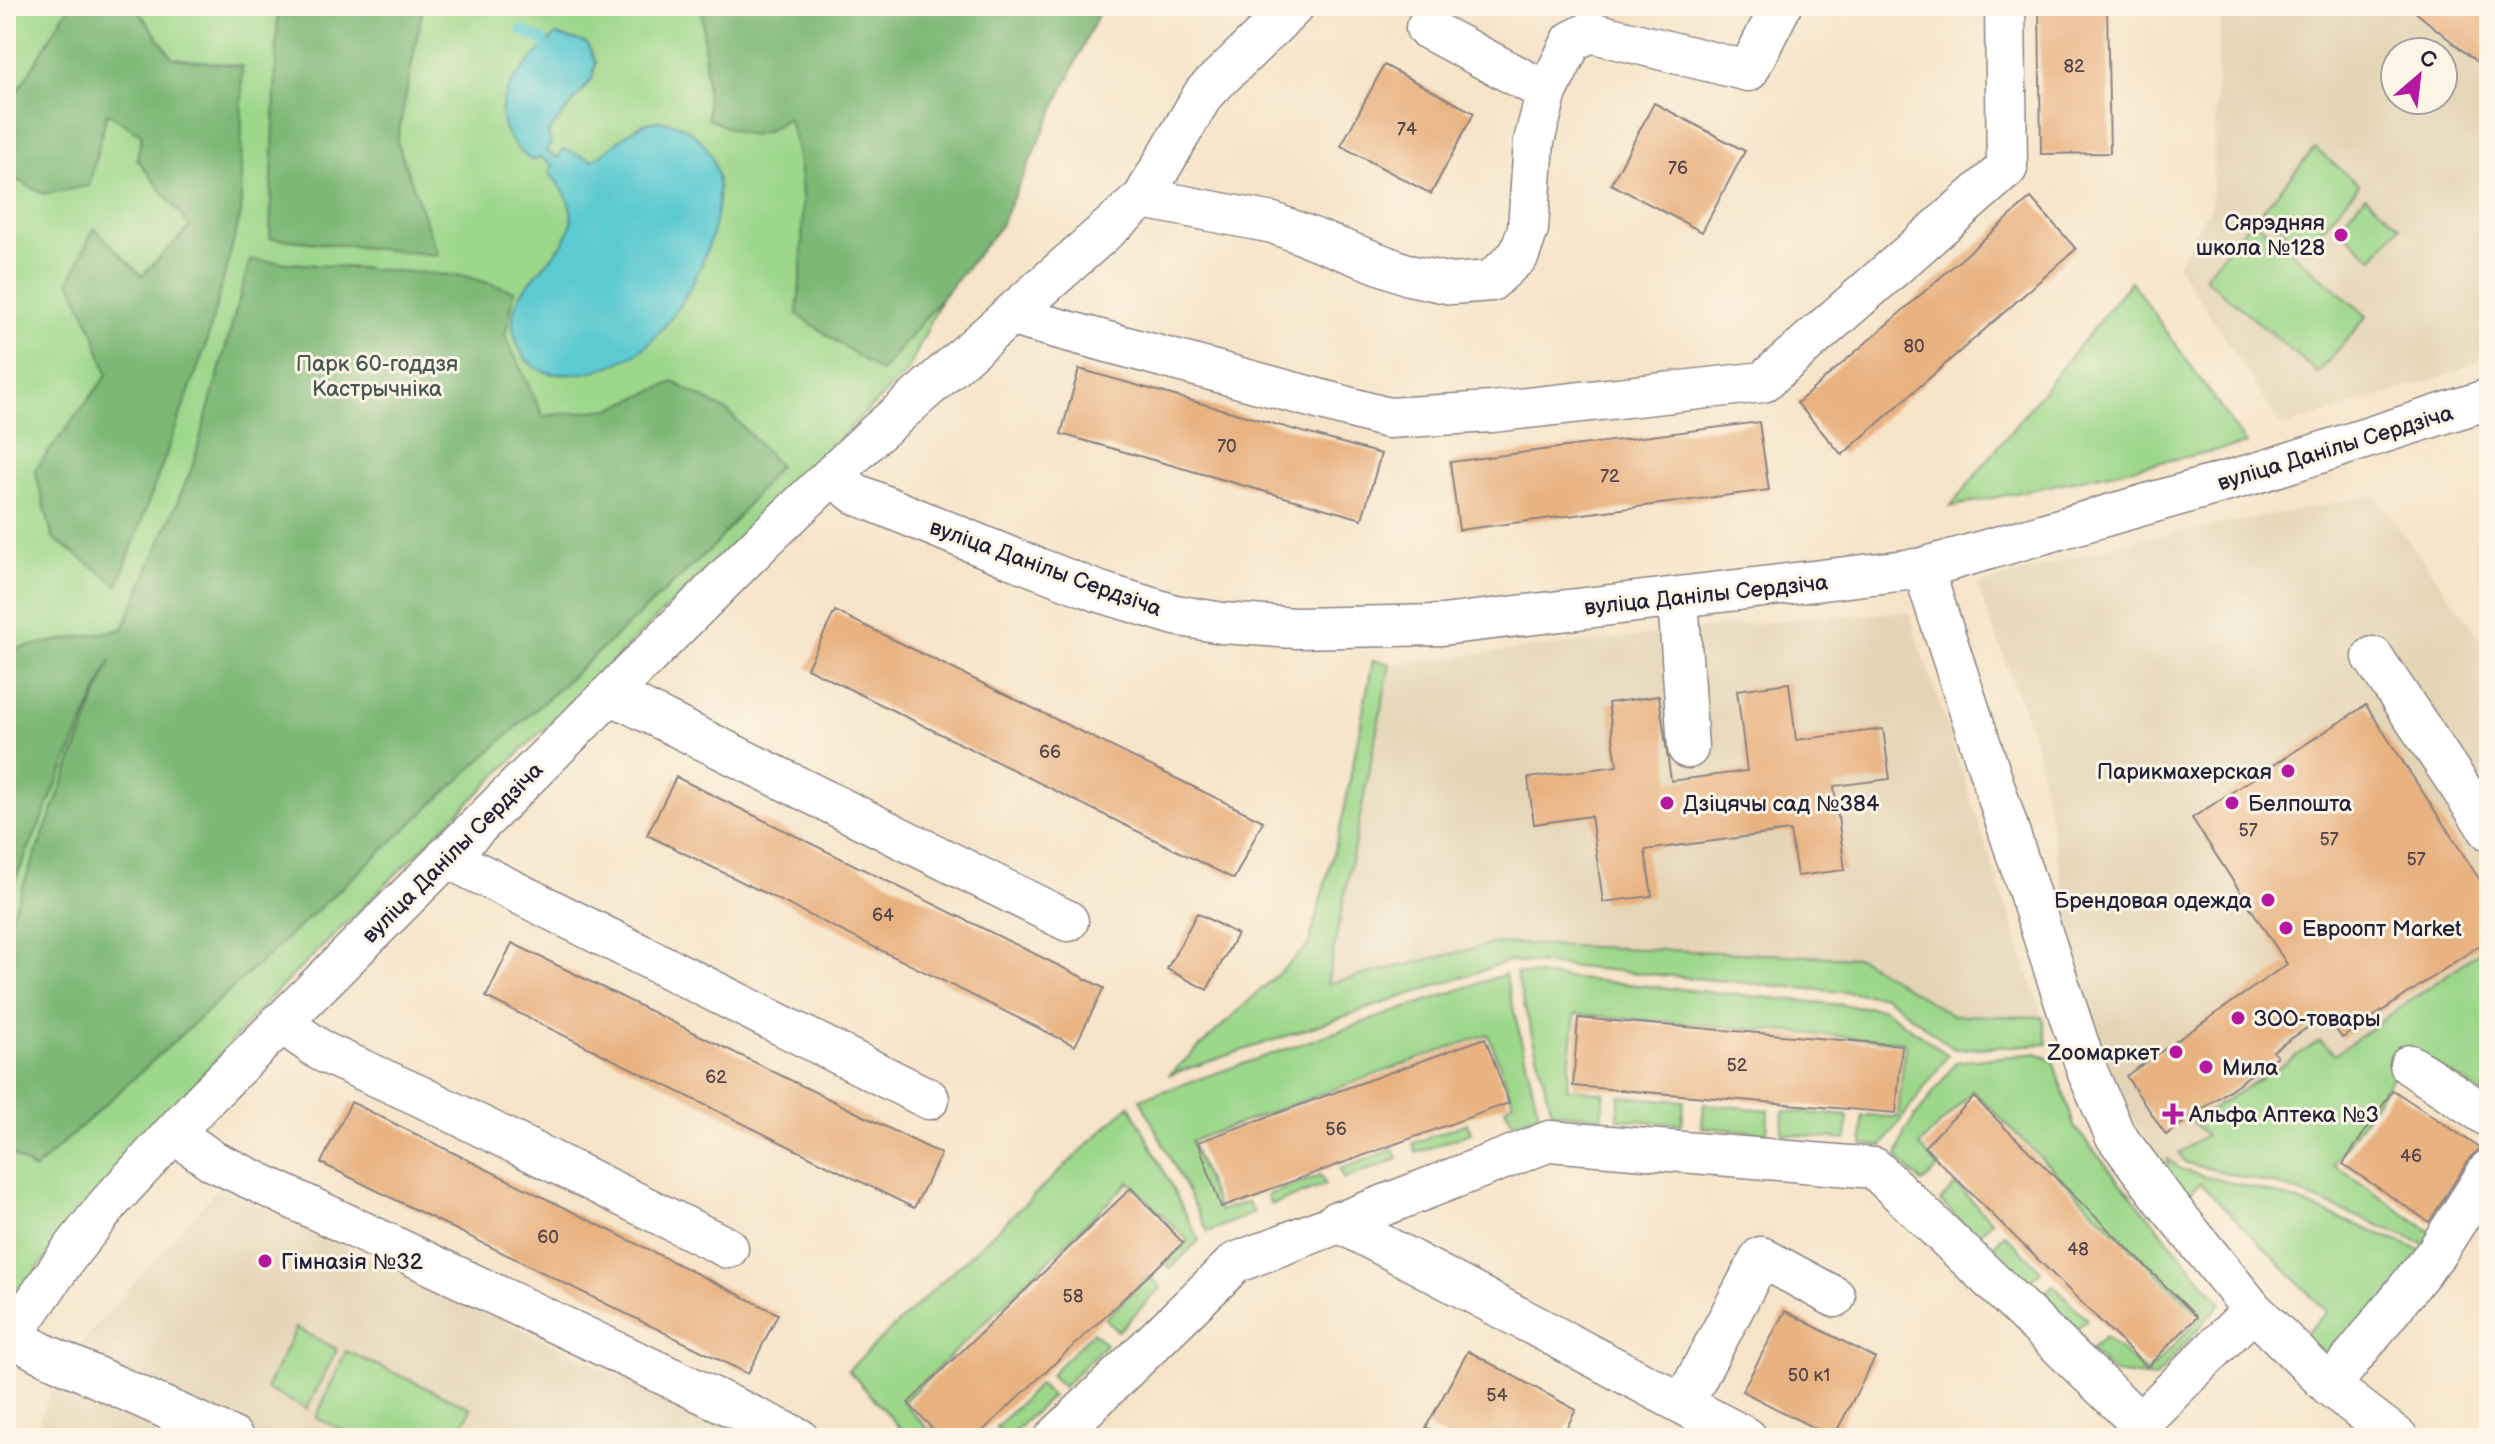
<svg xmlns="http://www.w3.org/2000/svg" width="2495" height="1444" font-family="'Balsamiq Sans',sans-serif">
  <rect width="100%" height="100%" fill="#fcf5e5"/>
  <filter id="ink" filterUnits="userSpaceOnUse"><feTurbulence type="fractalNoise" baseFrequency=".0125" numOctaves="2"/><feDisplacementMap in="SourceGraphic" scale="16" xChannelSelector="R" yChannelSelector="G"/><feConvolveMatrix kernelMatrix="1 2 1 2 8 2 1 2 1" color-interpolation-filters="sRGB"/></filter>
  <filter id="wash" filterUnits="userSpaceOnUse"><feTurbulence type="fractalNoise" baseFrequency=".006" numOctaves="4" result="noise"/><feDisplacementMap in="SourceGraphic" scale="32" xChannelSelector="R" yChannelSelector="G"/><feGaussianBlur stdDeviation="1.8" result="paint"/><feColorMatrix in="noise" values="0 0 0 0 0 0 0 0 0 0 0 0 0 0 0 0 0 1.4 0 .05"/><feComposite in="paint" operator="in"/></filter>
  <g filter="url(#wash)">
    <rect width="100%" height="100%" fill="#f6e4c9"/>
    <!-- built -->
    <path fill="#e5d5b7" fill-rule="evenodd" d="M2221 6H2489V356L2453 373 2282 427 2177 265 2211 204ZM2395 52H2443V100H2395Z
      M2375 496 2489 649V957L2167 1172 2093 1059 2088 1016 2034 738 1977 585 2137 540Z
      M1909 612 2043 1017 1951 1015 1860 958 1496 943 1327 985 1390 664 1800 618Z
      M219 1187 536 1336 750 1438H32L63 1363Z"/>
    <!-- green -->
    <path fill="#9cd78a" stroke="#5f7c62" stroke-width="2" d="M6 6H1076L908 371 271 997 94 1198 6 1308Z
      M2315 148 2359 185 2305 249 2261 212Z
      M2365 196 2400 226 2373 258 2338 228Z
      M2253 219 2367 316 2318 373 2204 277Z
      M2131 281 2246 444 1950 507Z
      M1373 660 1390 664 1327 984 1496 943 1860 958 1951 1015 2043 1017 2047 1044 1954 1049 1885 996 1510 961 1169 1075 1308 946 1342 821Z
      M2489 945V1098L2411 1049 2334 1164 2435 1235 2429 1246 2285 1187 2186 1163 2179 1153 2206 1135 2192 1122 2320 1041 2335 1054Z
      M1516 973 1884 1009 1948 1055 1882 1146 1863 1145 1862 1116 1898 1117 1905 1042 1575 1014 1567 1088 1605 1093 1601 1117 1552 1112Z
      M1505 974 1539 1114 1513 1123 1505 1108 1513 1102 1488 1034 1191 1141 1219 1211 1248 1202 1254 1213 1208 1232 1140 1099Z
      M2037 1053 2053 1061 2075 1128 2221 1303 2155 1378 2114 1373 2090 1350 2105 1337 2147 1373 2201 1317 1973 1091 1919 1146 1940 1167 1922 1183 1897 1157 1905 1131 1956 1062Z
      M1619 1096 1684 1101 1682 1124 1618 1119Z
      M1704 1104 1768 1110 1767 1133 1702 1127Z
      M1130 1105 1199 1240 1170 1269 1166 1263 1188 1241 1129 1182 903 1402 936 1438H909L848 1370Z
      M1783 1111 1848 1116 1846 1139 1782 1134Z
      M1467 1123 1471 1133 1416 1153 1413 1143Z
      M1394 1149 1398 1159 1344 1179 1340 1169Z
      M2167 1159 2182 1170 2283 1196 2425 1252 2334 1360 2296 1343 2327 1312 2201 1183 2180 1201 2168 1185Z
      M1321 1175 1325 1185 1271 1205 1267 1195Z
      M1956 1185 1992 1221 1976 1237 1940 1201Z
      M2005 1234 2041 1270 2025 1286 1989 1250Z
      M1149 1275 1161 1288 1118 1331 1105 1319Z
      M2053 1285 2087 1319 2072 1334 2038 1300Z
      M296 1328 337 1349 307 1409 266 1389Z
      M1093 1332 1106 1344 1063 1387 1050 1375Z
      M346 1351 471 1408 457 1438H360L316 1418Z
      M1039 1384 1052 1396 1007 1438 996 1427Z"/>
    <!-- forest -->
    <path fill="#7db876" stroke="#506d58" stroke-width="2" d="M69 6H135L173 58 242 66 241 213 205 348 118 585 53 538 35 470 107 375 94 333 70 281 94 228 142 276 190 227 137 159 142 135 107 113 89 186 43 194 6 174V111Z
      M278 6H423L397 142 438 255 270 238Z
      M702 6H1102L999 228 881 372 797 314C803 261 809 166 787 118 754 145 744 134 708 119Z
      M250 260 464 276 515 291 505 335 543 416 610 409 674 382 729 412 779 466 715 545 34 1170 6 1150V930L111 660 6 901V650L123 629 192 468Z"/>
    <!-- water -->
    <path fill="#5ccad1" stroke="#3f7686" stroke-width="2" d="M556 35 587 43 596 62 592 79 548 133 551 143 546 151 558 158 563 149 593 160C610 150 624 133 642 125 658 118 674 122 688 130 760 174 688 321 635 354 616 365 593 373 572 374 557 375 544 374 532 365 523 359 520 349 516 340 490 270 623 249 549 173L553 166 540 157 532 161C470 113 515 75 556 35Z"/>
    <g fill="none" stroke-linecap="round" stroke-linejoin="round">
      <!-- stream -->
      <path stroke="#5ccad1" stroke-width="10" d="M521 30 543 40 545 46"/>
    </g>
    <g id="blocks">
      <!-- building -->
      <path fill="#e9b281" d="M2039 6H2107L2110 153 2041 154Z
        M2408 6H2489V72Z
        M1384 65 1474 113 1431 194 1341 146Z
        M1654 103 1745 151 1702 232 1611 184Z
        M2031 198 2076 249 1842 455 1797 403Z
        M1079 369 1381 454 1362 519 1061 434Z
        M1759 422 1769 490 1459 530 1450 462Z
        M835 611 1263 821 1234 879 807 668Z
        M1789 683 1796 740 1883 729 1890 779 1834 786 1845 870 1797 876 1790 831 1645 850 1652 896 1603 902 1591 816 1534 824 1528 778 1617 766 1608 703 1659 696 1671 781 1747 771 1737 690Z
        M2366 705 2489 894V939L2342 1038 2326 1015 2273 1051 2277 1056 2166 1135 2126 1076 2287 964 2192 818Z
        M676 777 1104 988 1075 1046 647 835Z
        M1197 913 1237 934 1207 990 1167 969Z
        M512 943 941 1154 914 1208 486 997Z
        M1578 1018 1902 1045 1896 1113 1573 1086Z
        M1485 1038 1509 1103 1221 1207 1198 1142Z
        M2393 1090 2480 1148 2470 1158 2429 1222 2343 1164Z
        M1974 1097 2197 1317 2147 1367 1924 1147Z
        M351 1102 778 1314 748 1374 321 1163Z
        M1131 1188 1183 1243 975 1438H941L908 1403Z
        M1785 1311 1875 1358 1833 1438 1742 1391Z
        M1468 1351 1576 1410 1561 1438H1447L1426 1427Z"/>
    </g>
  </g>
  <g filter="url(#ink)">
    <use href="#blocks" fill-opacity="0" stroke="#8c8382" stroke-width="2"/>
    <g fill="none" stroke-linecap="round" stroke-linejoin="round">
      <defs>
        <path id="minor" d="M1426 28 1547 92
          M1143 198 1273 223 1409 275 1451 284 1491 281 1519 255 1528 229 1534 141 1547 92 1572 41 1590 32 1748 71 1781 6
          M1012 316 1388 418 1492 412 1763 382 2007 168 2005 6
          M833 476 856 494 1014 559 1100 592 1175 615 1222 623 1295 628 1442 625 1923 568 2263 471 2489 399
          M1923 568 2088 1073 2115 1135 2168 1205 2253 1310 2330 1386 2436 1253 2489 1170
          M1678 597 1688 748
          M2373 657 2489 830
          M611 694 1068 921
          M446 857 929 1099
          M280 1022 323 1052 420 1096 728 1248
          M2410 1065 2489 1117
          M175 1134 213 1161 798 1438
          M1337 1221 1747 1438
          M10 1335 40 1352 233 1438
          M6 1344 68 1255 109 1203 201 1103 765 539 871 438 1143 198 1204 93 1294 6
          M2330 1386 2398 1438
          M1683 1404 1761 1257 1835 1297
          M1055 1438 1235 1263 1550 1141 1874 1168 2140 1423 2253 1310"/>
      </defs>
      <!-- minor casing -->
      <use href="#minor" stroke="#8c8382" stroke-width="43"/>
      <!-- minor -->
      <use href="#minor" stroke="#fff" stroke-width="40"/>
    </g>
  </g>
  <!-- markers -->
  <g fill="#b5179e" stroke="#fcf5e5" stroke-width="3">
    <circle cx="2341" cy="235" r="8"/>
    <circle cx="2288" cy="771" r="8"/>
    <circle cx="1667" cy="803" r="8"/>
    <circle cx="2232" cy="803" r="8"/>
    <circle cx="2268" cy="900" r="8"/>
    <circle cx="2286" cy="928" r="8"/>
    <circle cx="2238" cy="1018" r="8"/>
    <circle cx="2176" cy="1052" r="8"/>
    <circle cx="2206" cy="1067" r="8"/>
    <path d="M2169 1102h8v8h8v8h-8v8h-8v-8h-8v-8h8z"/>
    <circle cx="265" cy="1261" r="8"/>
  </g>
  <g text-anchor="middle" stroke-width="6" stroke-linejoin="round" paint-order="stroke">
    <!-- number labels -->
    <g font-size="18" fill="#54464c">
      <text x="2074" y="72">82</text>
      <text x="1407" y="135">74</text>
      <text x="1678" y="174">76</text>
      <text x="1914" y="352">80</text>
      <text x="1227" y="452">70</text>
      <text x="1610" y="482">72</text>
      <text x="1050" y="758">66</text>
      <text x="2248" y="836">57</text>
      <text x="2329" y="845">57</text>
      <text x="2416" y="865">57</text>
      <text x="883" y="921">64</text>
      <text x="1737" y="1071">52</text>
      <text x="716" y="1083">62</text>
      <text x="1336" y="1135">56</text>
      <text x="2411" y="1162">46</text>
      <text x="548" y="1243">60</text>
      <text x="2078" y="1255">48</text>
      <text x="1073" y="1302">58</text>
      <text x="1809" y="1381">50 к1</text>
      <text x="1497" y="1401">54</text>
    </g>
    <!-- poi labels -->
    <g font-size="22" fill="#22223b" stroke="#fcf5e5" text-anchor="start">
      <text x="2325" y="230" text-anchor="end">Сярэдняя<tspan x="2325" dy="25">школа №128</tspan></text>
      <text x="2272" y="779" text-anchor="end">Парикмахерская</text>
      <text x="1683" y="811">Дзіцячы сад №384</text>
      <text x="2248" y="811">Белпошта</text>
      <text x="2252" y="908" text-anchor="end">Брендовая одежда</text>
      <text x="2302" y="936">Евроопт Market</text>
      <text x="2254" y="1026">ЗОО-товары</text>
      <text x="2160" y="1060" text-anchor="end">Zooмаркет</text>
      <text x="2222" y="1075">Мила</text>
      <text x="2189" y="1122">Альфа Аптека №3</text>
      <text x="281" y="1269">Гімназія №32</text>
    </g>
    <!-- park labels -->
    <g font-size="22" fill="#475853" stroke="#fcf5e5">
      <text x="377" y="371">Парк 60-годдзя<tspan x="377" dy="25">Кастрычніка</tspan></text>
    </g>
    <!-- street labels -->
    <g font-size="22" fill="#22223b" stroke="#fcf5e5">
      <text transform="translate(2335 447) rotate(-17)" y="8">вуліца Данілы Сердзіча</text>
      <text transform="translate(1046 567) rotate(20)" y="8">вуліца Данілы Сердзіча</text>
      <text transform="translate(1706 594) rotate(-6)" y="8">вуліца Данілы Сердзіча</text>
      <text transform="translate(452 852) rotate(-45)" y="8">вуліца Данілы Сердзіча</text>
    </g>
  </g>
  <!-- margin -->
  <rect width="2495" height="1444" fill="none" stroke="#fcf5e5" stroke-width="32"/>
  <!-- north arrow -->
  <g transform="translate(2419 76) rotate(28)"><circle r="38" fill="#fcf5e5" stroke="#a5a1a1" stroke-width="2"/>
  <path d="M0-6L14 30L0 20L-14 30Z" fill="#b5179e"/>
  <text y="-12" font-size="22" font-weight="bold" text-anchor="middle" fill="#22223b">С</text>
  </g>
</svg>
